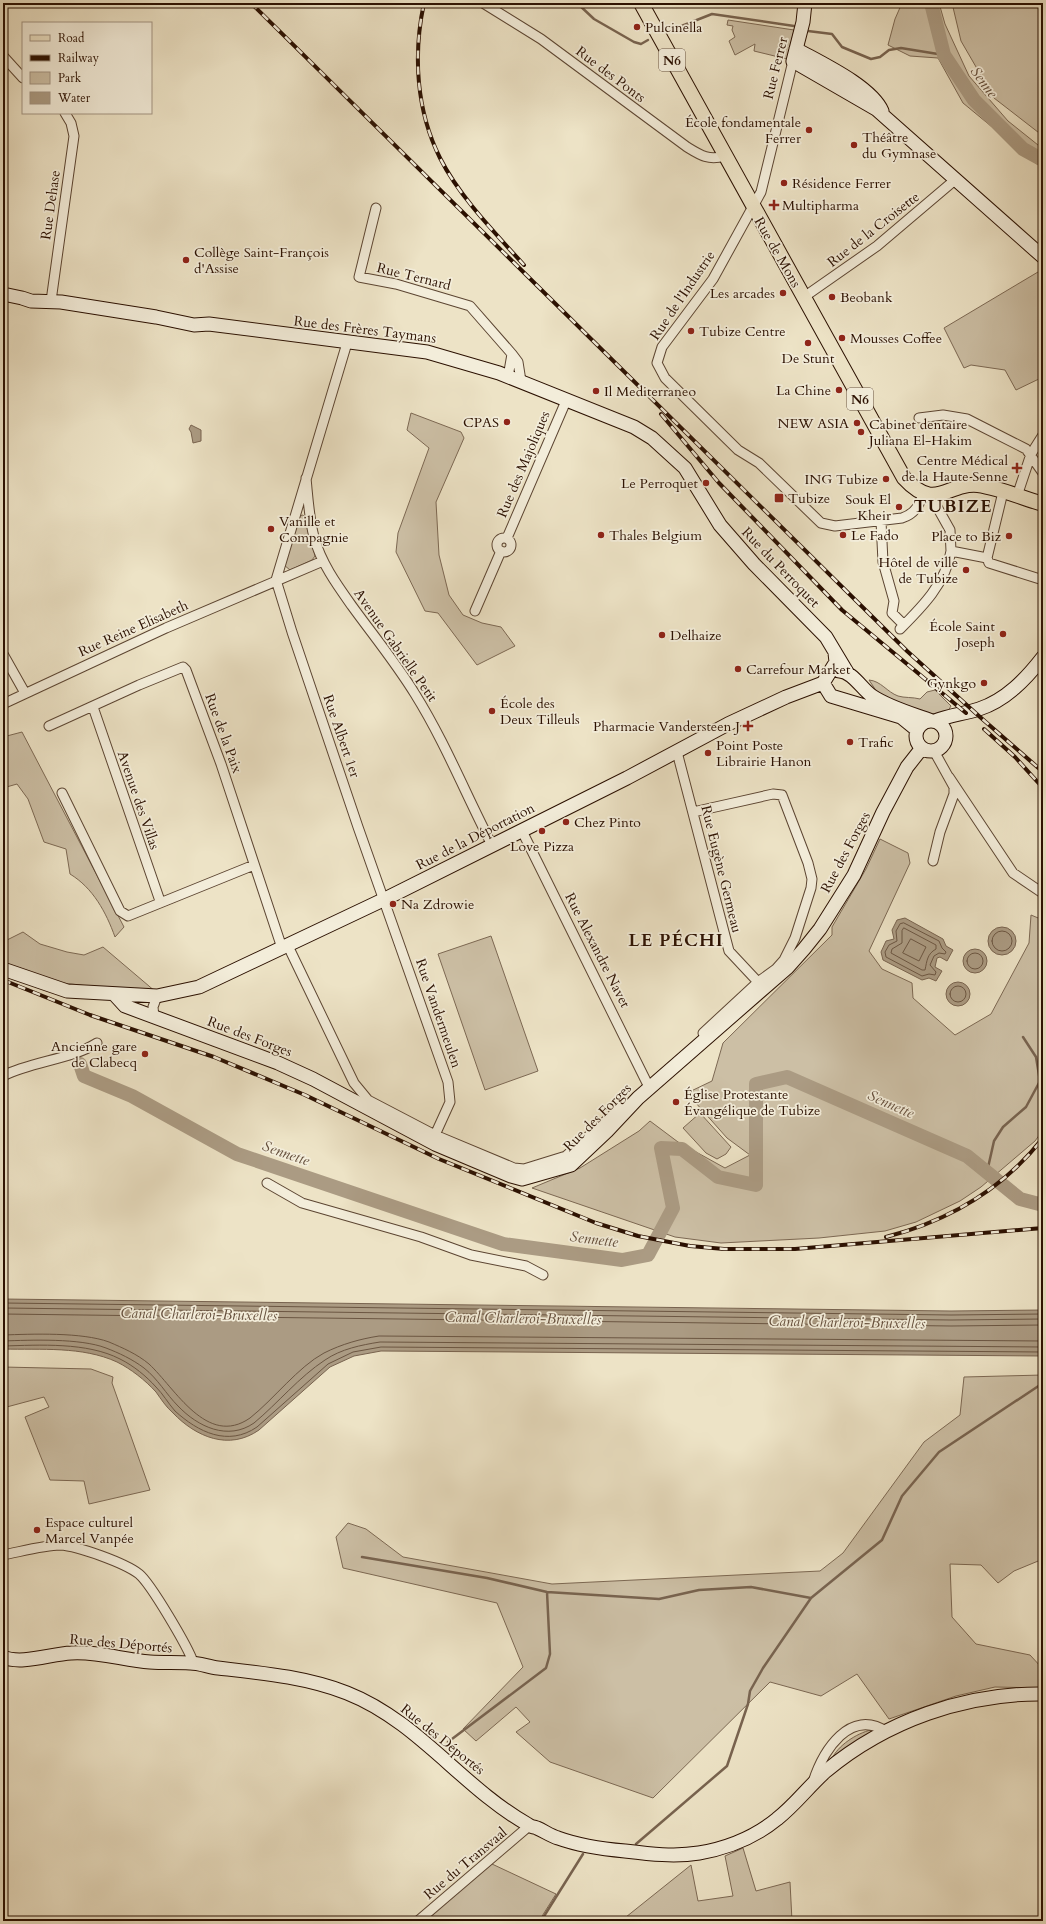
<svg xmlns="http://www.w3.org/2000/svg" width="1046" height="1924" font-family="Cardo,serif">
  <rect width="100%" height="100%" fill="#ede3c6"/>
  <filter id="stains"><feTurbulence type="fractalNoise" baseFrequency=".005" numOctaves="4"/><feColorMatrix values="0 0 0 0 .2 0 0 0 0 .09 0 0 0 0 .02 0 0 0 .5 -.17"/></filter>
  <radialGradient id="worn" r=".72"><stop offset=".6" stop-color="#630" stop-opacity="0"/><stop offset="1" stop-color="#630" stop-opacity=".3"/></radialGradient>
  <!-- green -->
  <path fill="#ccbfa5" stroke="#7c6853" d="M902 3H939L945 24 969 76 1008 121 1043 149V169L963 103 938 58 910 56 888 45 895 19Z
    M952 3H1043V136L994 98 961 41Z
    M728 20 794 30 787 59 754 51 755 44 735 55 729 41 735 37 732 30 733 26 727 25Z
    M1043 269V377L1016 390 1005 370 971 365 964 368 944 328Z
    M411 413 461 432 464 438 436 502 439 555 449 595 463 615 482 623 501 627 515 646 477 665 438 613 425 611 396 552 398 533 429 448 407 430Z
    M303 515 306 518 315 556 312 560 290 570 284 565 299 516Z
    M869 680C881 681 887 692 898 696 904 698 913 697 920 699L927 692 935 690 951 706 948 711 937 714H927L879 695Z
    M22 732 124 927 115 937C106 912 93 888 70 874L66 849 44 842 28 799 17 784 3 788V737Z
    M880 839 908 853 910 863 869 951 882 969 912 983 913 998 955 1035 991 1014 1029 943 1031 915 1043 920V1130L1035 1141 981 1187 960 1201 916 1222 885 1231 819 1238 721 1243 675 1237 532 1188 580 1168 639 1131 650 1121 678 1142 725 1168 750 1155 727 1138 687 1093 712 1081 723 1043 832 935V927L866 869Z
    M23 932 40 944 67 952 84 955 103 947 156 992 88 986 54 982 3 964V942Z
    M491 936 538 1071 485 1090 438 954Z
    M700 1113 731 1147 726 1154 717 1159 706 1153 683 1128Z
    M3 1367 91 1369 113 1377 112 1383 150 1490 89 1504 84 1481 50 1480 25 1417 49 1407 44 1397 3 1408Z
    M1043 1375V1501L1041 1519 1043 1526V1559L1014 1571 998 1583 981 1565 950 1564 952 1617 976 1644 1030 1655 1043 1669V1688L995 1687 956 1696 889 1719 857 1674 821 1696 770 1682 653 1798 550 1762 516 1732 530 1722 516 1707 476 1741 463 1729 523 1667 497 1603 343 1568 336 1537 348 1523 366 1529 403 1557 552 1584 820 1571 843 1553 924 1442 960 1415 964 1377Z
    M871 1730 873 1731 832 1759C837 1746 857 1733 871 1730Z
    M743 1848 756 1891 790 1882 792 1921H621L691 1865 698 1901 733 1896 725 1856Z
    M492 1864 556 1894 539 1921H425L453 1895Z"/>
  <!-- water -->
  <path fill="#ab9b83" stroke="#78634f" d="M191 425 201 430V441L193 443 191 432 189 429Z
    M905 918 943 939 946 946 953 950 947 961 940 957 937 958 935 967 942 971 936 981 929 978 922 980 883 960 881 952 886 941 894 939 892 930 897 920Z
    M988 941a14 14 0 1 1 28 0a14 14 0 1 1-28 0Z
    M963 961a12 12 0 1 1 24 0a12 12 0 1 1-24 0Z
    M946 994a12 12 0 1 1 24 0a12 12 0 1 1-24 0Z
    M3 1299 951 1311 1043 1310V1356L381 1351 354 1356 330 1367 259 1430C229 1451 196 1437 173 1413 166 1407 161 1399 156 1392 145 1380 131 1369 117 1362 82 1346 41 1350 3 1349Z"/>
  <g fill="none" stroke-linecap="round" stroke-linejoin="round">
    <!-- shore -->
    <path stroke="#6b5642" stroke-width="1" d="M904 923 939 941 942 948 946 952 945 954 939 953 934 956 930 965 936 972 935 975 929 974 922 976 886 957 885 952 889 945 897 941 896 931 900 924Z
      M904 928 936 945V949C927 954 927 961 925 970H922L891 953 892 949 902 943V931Z
      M992 941a10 10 0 1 1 20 0a10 10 0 1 1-20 0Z
      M911 939 926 947 919 961 903 953Z
      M967 961a8 8 0 1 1 16 0a8 8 0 1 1-16 0Z
      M950 994a8 8 0 1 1 16 0a8 8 0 1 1-16 0Z
      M3 1303 951 1315 1043 1314
      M3 1308 951 1320 1043 1319
      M3 1314 951 1326 1043 1325
      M3 1335C32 1334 82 1332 109 1342 123 1348 137 1354 149 1364 175 1388 207 1448 250 1418 274 1399 298 1367 324 1353 342 1344 360 1339 379 1336L1043 1341
      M3 1341C31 1340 80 1338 106 1348 119 1353 132 1359 144 1368 158 1379 166 1394 178 1406 198 1427 228 1441 254 1423 278 1403 299 1377 325 1360 341 1349 361 1345 380 1342L1043 1347
      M3 1346C40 1345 87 1342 120 1359 134 1366 146 1376 156 1387 163 1394 168 1403 175 1411 198 1432 228 1447 257 1427L328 1364 353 1352 381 1347 1043 1352"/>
    <!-- stream -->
    <path stroke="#78634f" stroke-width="2.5" d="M577 3 594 19 634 42 641 44 648 40
      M679 27 712 14 794 26
      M808 31 832 34 842 47 871 59 880 57 889 50 901 48 944 55
      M987 1172 994 1141 1003 1127 1026 1107 1040 1081 1036 1057 1023 1037
      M362 1557 487 1578 547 1592 659 1599 699 1590 751 1587 811 1598
      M448 1742 546 1668 550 1654 547 1592
      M636 1844 727 1766 748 1704 750 1691 763 1668 811 1598 882 1540 902 1496 939 1452 1043 1383
      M541 1921 583 1854"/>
    <!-- river -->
    <path stroke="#ab9b83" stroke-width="14" d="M931 3 944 55 974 100 1023 149 1043 160
      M80 1064 84 1076 132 1096 237 1154 503 1244 622 1260 648 1255 673 1208 661 1148 682 1149 718 1177 756 1185V1084L787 1077 967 1156 1020 1199 1043 1205"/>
    <defs>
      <path id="street" d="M483 3 541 39 687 147C700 155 709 161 724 156
        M3 56 23 78
        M793 61 761 192 713 279 662 347 657 363 665 378 738 450 759 463 821 523 835 526 902 518C915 514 919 505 924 493
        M376 208 359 277 396 284 470 306 512 354
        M804 297 877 246 956 179
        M51 301 74 136 71 123 65 113
        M508 377 512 354 518 362 521 381
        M919 418 943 415 967 419 1026 449 1043 473
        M306 478C308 498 309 518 314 537 321 563 337 585 352 606 373 635 396 663 415 694 445 742 466 795 492 845
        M935 495 936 505 950 530 951 551 987 558
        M1017 496 1031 454 1043 435
        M881 521 883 562 894 601 892 613 904 625
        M507 538 566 401
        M497 545a7 7 0 1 1 14 0a7 7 0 1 1-14 0Z
        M987 558 1003 492
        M987 558 989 563 1043 580
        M276 580 292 632 358 827 448 1082 450 1102 435 1135
        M276 580 347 343
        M475 611 501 551
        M900 629C922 607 946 583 951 551
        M3 654 25 693
        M3 704 166 628 323 561
        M93 707 160 901
        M49 726 139 685 183 667 186 670 221 764 282 948
        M677 752 729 951 758 982
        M949 777 1013 873 1041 892
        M62 793 120 911 128 916 254 865
        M693 812 773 794 782 795 808 863 812 879 811 888 795 938 784 960 776 969 758 982 703 1033
        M522 831 647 1083
        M933 861 940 832 954 794V787L934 751
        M288 946 354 1083 368 1100 435 1135 514 1168 524 1169 566 1156 625 1104
        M154 1017 153 1007 157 996
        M3 1076C32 1061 70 1060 97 1043
        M267 1183 302 1203 421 1237 471 1255 526 1266 543 1275
        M3 1555C19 1552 45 1545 60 1545 78 1546 125 1563 139 1574 151 1584 188 1647 193 1662
        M813 1782C823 1751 850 1707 887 1732
        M418 1921 529 1826"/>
      <path id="secondary" d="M805 3 803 22 793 61 876 109 1043 257
        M796 49C821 63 871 86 882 111
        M3 294 22 298 31 301 61 302 156 317 194 325 209 324 427 352 499 373 634 427 652 438 685 468 720 525 754 564 826 637 847 672
        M835 653 836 662 823 683 831 696 901 717 917 730
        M839 671C852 671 861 688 872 696 890 708 913 714 932 721
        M916 736a15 15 0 1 1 30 0a15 15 0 1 1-30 0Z
        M935 721C949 715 964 714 979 709 1006 700 1026 679 1043 657
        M3 969 67 991 157 996 199 987 385 899 627 778 728 724 786 697 823 683
        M114 994 125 1006 278 1063 313 1079 435 1144 511 1176 522 1179 571 1165 607 1131 638 1098 788 967 804 949 820 929 854 875 883 812 907 767 918 753 923 749
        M3 1657C21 1665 51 1654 71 1653 97 1651 124 1660 150 1662 164 1663 177 1662 190 1663 199 1663 209 1667 218 1668 262 1673 306 1677 347 1693 418 1721 462 1787 527 1824 533 1828 531 1826 537 1828 544 1831 551 1836 558 1838 580 1846 602 1849 625 1851 650 1854 675 1857 699 1853 728 1848 755 1837 777 1819 795 1805 809 1786 826 1771 886 1721 965 1693 1043 1694"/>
      <path id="primary" d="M641 3 904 478C936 513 947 482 978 485 1000 488 1022 498 1043 504"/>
    </defs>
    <!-- street casing -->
    <use href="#street" stroke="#5c4532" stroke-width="11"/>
    <!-- secondary casing -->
    <use href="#secondary" stroke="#2b1001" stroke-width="15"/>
    <!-- primary casing -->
    <use href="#primary" stroke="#2b1001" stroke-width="16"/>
    <!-- street -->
    <use href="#street" stroke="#f3edda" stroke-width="9"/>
    <!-- secondary -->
    <use href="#secondary" stroke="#f3edda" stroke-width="13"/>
    <!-- primary -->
    <use href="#primary" stroke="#ede3c6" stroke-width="14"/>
    <defs>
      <path id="rail" d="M251 3 907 651 980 717 1043 772
        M424 3C413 54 416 110 440 158 459 196 495 233 524 265
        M661 414 719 483 842 610 966 713
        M984 729 1015 757 1043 788
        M3 980 90 1015 214 1057 305 1095 439 1159 596 1223 638 1236 690 1246 724 1249H795L1043 1228
        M886 1237C948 1221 1003 1189 1043 1138"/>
    </defs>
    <!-- rail casing -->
    <use href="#rail" stroke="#2b1001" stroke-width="4"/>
    <!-- rail -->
    <use href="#rail" stroke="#f3edda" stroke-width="2.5" stroke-dasharray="8" stroke-linecap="butt"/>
  </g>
  <!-- markers -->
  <g fill="#8f2418" stroke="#f3edda" stroke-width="1.5">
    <circle cx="637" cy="27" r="4"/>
    <circle cx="809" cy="130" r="4"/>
    <circle cx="854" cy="145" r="4"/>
    <circle cx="784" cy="183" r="4"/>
    <path d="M772 199h4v4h4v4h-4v4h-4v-4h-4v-4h4z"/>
    <circle cx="186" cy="260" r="4"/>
    <circle cx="783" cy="293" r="4"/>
    <circle cx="832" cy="297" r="4"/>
    <circle cx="691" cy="331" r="4"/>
    <circle cx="842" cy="338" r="4"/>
    <circle cx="808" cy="343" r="4"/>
    <circle cx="839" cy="390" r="4"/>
    <circle cx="596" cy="391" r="4"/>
    <circle cx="507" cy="422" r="4"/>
    <circle cx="857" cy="423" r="4"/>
    <circle cx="861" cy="432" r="4"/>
    <path d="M1015 462h4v4h4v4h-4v4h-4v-4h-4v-4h4z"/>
    <circle cx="886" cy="479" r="4"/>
    <circle cx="706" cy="483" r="4"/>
    <rect x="774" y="493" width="10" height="10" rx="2"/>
    <circle cx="899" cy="507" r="4"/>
    <circle cx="271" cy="529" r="4"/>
    <circle cx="601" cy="535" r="4"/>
    <circle cx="843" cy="535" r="4"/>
    <circle cx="1009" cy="536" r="4"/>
    <circle cx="966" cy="570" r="4"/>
    <circle cx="1003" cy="634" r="4"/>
    <circle cx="662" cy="635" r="4"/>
    <circle cx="738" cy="669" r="4"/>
    <circle cx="984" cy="683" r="4"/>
    <circle cx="492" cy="711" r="4"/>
    <path d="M746 720h4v4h4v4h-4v4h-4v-4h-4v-4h4z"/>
    <circle cx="850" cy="742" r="4"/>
    <circle cx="708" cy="753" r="4"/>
    <circle cx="566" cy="822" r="4"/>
    <circle cx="542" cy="831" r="4"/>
    <circle cx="393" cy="904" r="4"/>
    <circle cx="145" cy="1054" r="4"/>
    <circle cx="676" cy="1102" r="4"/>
    <circle cx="37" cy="1530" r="4"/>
  </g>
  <g text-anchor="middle" stroke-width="3.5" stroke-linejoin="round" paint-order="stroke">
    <!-- shield labels -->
    <g fill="#f3edda" stroke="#675242" stroke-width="1">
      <rect x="659" y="49" width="26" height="22" rx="3"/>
      <rect x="847" y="388" width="26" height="22" rx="3"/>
    </g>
    <g font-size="13" font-weight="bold" fill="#2b1001">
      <text x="672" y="65">N6</text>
      <text x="860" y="404">N6</text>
    </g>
    <!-- poi labels -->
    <g font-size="14" fill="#2b1001" stroke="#f3edda" text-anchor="start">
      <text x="645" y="32">Pulcinella</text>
      <text x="801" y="127" text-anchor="end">École fondamentale<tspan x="801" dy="16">Ferrer</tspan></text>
      <text x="862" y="142">Théâtre<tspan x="862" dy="16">du Gymnase</tspan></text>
      <text x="792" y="188">Résidence Ferrer</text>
      <text x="782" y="210">Multipharma</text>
      <text x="194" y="257">Collège Saint-François<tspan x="194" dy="16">d'Assise</tspan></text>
      <text x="775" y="298" text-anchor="end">Les arcades</text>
      <text x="840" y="302">Beobank</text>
      <text x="699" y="336">Tubize Centre</text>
      <text x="850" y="343">Mousses Coffee</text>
      <text x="808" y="363" text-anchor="middle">De Stunt</text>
      <text x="831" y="395" text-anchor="end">La Chine</text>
      <text x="604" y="396">Il Mediterraneo</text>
      <text x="499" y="427" text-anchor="end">CPAS</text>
      <text x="849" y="428" text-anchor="end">NEW ASIA</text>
      <text x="869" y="429">Cabinet dentaire<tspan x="869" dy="16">Juliana El-Hakim</tspan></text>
      <text x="1008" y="465" text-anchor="end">Centre Médical<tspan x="1008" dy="16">de la Haute Senne</tspan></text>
      <text x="878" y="484" text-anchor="end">ING Tubize</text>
      <text x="698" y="488" text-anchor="end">Le Perroquet</text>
      <text x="788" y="503">Tubize</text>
      <text x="891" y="504" text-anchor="end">Souk El<tspan x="891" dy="16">Kheir</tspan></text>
      <text x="279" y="526">Vanille et<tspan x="279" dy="16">Compagnie</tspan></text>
      <text x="609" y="540">Thales Belgium</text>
      <text x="851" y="540">Le Fado</text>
      <text x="1001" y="541" text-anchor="end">Place to Biz</text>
      <text x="958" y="567" text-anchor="end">Hôtel de ville<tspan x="958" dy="16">de Tubize</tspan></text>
      <text x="995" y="631" text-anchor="end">École Saint<tspan x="995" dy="16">Joseph</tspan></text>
      <text x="670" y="640">Delhaize</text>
      <text x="746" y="674">Carrefour Market</text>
      <text x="976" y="688" text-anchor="end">Gynkgo</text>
      <text x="500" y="708">École des<tspan x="500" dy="16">Deux Tilleuls</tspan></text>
      <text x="740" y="731" text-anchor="end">Pharmacie Vandersteen J</text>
      <text x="858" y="747">Trafic</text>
      <text x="716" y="750">Point Poste<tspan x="716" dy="16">Librairie Hanon</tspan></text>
      <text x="574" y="827">Chez Pinto</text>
      <text x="542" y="851" text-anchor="middle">Love Pizza</text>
      <text x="401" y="909">Na Zdrowie</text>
      <text x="137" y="1051" text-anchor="end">Ancienne gare<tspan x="137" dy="16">de Clabecq</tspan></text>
      <text x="684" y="1099">Église Protestante<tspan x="684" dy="16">Évangélique de Tubize</tspan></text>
      <text x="45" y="1527">Espace culturel<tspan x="45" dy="16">Marcel Vanpée</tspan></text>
    </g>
    <!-- street labels -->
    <g font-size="14" fill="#2b1001" stroke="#f3edda">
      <text transform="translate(775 68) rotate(-76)" y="5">Rue Ferrer</text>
      <text transform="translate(611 74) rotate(37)" y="5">Rue des Ponts</text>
      <text transform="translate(50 205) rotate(-82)" y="5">Rue Dehase</text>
      <text transform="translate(873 229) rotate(-38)" y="5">Rue de la Croisette</text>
      <text transform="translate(778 252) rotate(60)" y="5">Rue de Mons</text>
      <text transform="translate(414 276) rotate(14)" y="5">Rue Ternard</text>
      <text transform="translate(682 295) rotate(-56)" y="5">Rue de l'Industrie</text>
      <text transform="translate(365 329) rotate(7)" y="5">Rue des Frères Taymans</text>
      <text transform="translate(523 464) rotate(-67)" y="5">Rue des Majoliques</text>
      <text transform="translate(781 567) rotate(46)" y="5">Rue du Perroquet</text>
      <text transform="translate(133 628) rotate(-24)" y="5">Rue Reine Elisabeth</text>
      <text transform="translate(396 645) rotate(55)" y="5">Avenue Gabrielle Petit</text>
      <text transform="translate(224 733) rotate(70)" y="5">Rue de la Paix</text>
      <text transform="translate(342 736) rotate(71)" y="5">Rue Albert 1er</text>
      <text transform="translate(139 800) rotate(71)" y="5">Avenue des Villas</text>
      <text transform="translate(475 836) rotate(-27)" y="5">Rue de la Déportation</text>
      <text transform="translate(845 852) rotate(-62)" y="5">Rue des Forges</text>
      <text transform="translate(722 869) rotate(76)" y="5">Rue Eugène Germeau</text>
      <text transform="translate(598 950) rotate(63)" y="5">Rue Alexandre Navet</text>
      <text transform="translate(439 1013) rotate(71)" y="5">Rue Vandermeulen</text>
      <text transform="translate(250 1036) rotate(21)" y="5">Rue des Forges</text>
      <text transform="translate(597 1117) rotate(-45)" y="5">Rue des Forges</text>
      <text transform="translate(121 1643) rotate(5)" y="5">Rue des Déportés</text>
      <text transform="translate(443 1739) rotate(39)" y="5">Rue des Déportés</text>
      <text transform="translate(465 1863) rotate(-40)" y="5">Rue du Transvaal</text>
    </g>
    <!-- water labels -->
    <g font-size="15" font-style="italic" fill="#654f3c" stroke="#f3edda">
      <text transform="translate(984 82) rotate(53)" y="5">Senne</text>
      <text transform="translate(891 1104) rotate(24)" y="5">Sennette</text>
      <text transform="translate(286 1153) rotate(19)" y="5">Sennette</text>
      <text transform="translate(594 1239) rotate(7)" y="5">Sennette</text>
      <text transform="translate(199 1314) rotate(1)" y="5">Canal Charleroi-Bruxelles</text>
      <text transform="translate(523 1318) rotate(1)" y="5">Canal Charleroi-Bruxelles</text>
      <text transform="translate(847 1322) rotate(1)" y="5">Canal Charleroi-Bruxelles</text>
    </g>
    <!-- district labels -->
    <g font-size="18" font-weight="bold" letter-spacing="1" fill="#2b1001" stroke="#f3edda">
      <text x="953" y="512">TUBIZE</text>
      <text x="676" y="946">LE PÉCHI</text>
    </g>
  </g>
  <!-- margin -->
  <rect width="1046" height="1924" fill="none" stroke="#ede3c6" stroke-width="16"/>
  <rect x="4" y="4" width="1038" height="1916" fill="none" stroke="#2b1001" stroke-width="2"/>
  <rect x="8" y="8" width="1030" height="1908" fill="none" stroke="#2b1001"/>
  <!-- legend -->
  <rect x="22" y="22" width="130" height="92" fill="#f3edda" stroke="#a39583"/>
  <rect x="30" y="35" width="20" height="6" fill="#ede3c6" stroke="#a39583"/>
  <text x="58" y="42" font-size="12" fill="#2b1001">Road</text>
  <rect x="30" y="55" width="20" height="6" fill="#2b1001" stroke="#a39583"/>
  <text x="58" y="62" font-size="12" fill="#2b1001">Railway</text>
  <rect x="30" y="72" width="20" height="12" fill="#ccbfa5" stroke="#a39583"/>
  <text x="58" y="82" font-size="12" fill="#2b1001">Park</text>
  <rect x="30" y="92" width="20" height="12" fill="#ab9b83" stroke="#a39583"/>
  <text x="58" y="102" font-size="12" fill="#2b1001">Water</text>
  <rect width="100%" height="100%" filter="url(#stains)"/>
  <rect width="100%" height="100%" fill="url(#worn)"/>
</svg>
